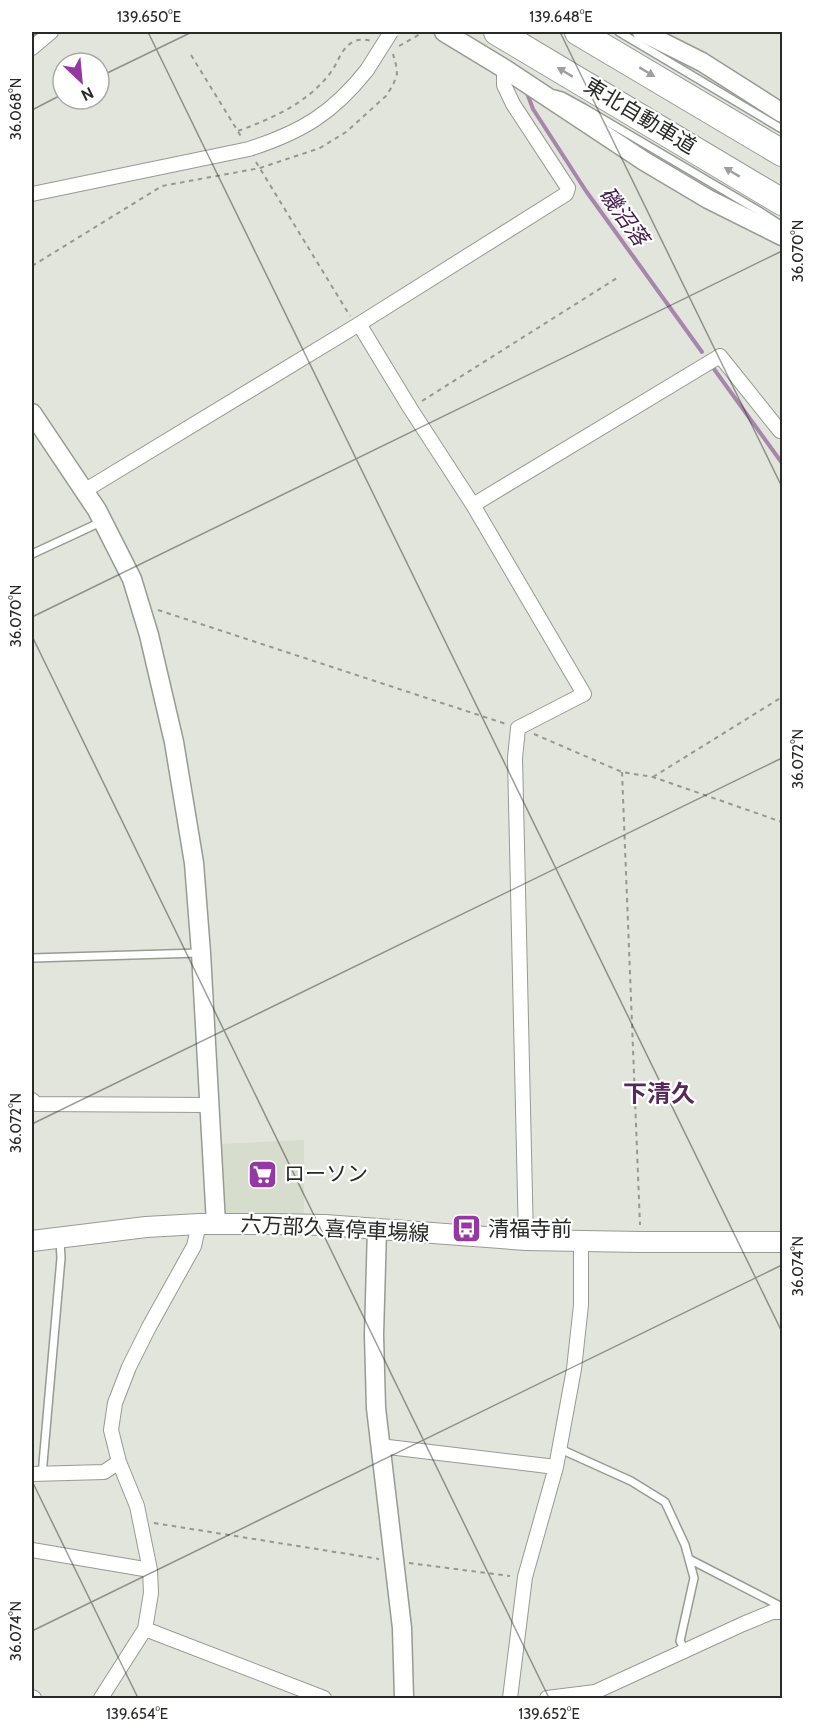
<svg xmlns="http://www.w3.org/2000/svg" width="814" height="1730" font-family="Cabin,'Noto Sans JP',sans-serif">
  <rect width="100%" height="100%" fill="#e1e5db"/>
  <!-- built -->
  <path fill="#d6ddcc" d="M304 1140V1217H234L224 1211 219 1144Z"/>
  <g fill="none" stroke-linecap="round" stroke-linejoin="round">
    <!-- stream -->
    <path stroke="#a885ad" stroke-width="4" d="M32 37 39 32
      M527 93 533 109 586 191 702 352
      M714 369 782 463"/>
    <defs>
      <path id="service" d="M619 32 782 129
        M555 94 562 96 584 108 759 211 782 226
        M32 554 103 521
        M32 958 199 953
        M558 1448 631 1481 665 1502 685 1545 694 1578 680 1641 685 1650
        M42 1475 61 1258 60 1241
        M689 1559 782 1607"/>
      <path id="minor" d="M32 48 51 32
        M32 194 249 149C302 132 333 113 367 70
        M359 324 410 408 473 505 584 694 518 728 515 758 526 1240
        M84 491 356 326 566 194 568 188 513 104 504 85V76L505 69
        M473 505 720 356 780 431 782 429
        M32 1100 36 1104 209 1105
        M380 1446 556 1467
        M32 1474 104 1472 119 1462
        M32 1550 150 1570
        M145 1629 324 1698
        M32 1697 34 1698
        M101 1698 145 1629 151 1593 150 1570 137 1506 119 1462 111 1430 115 1403 129 1367 149 1327 194 1246 199 1224
        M510 1698 525 1577 556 1467 574 1369 581 1305V1242
        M547 1698 595 1692 743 1624 772 1612H782"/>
      <path id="tertiary" d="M444 32 505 69 644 161 708 199 782 236
        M642 32 702 62 782 113
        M32 413 97 510 132 579 149 635 174 742 194 863 201 953 216 1224
        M377 1229 374 1335 376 1408 402 1628 404 1698"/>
      <path id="secondary" d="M32 1241 146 1227 199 1224H270L325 1225 526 1240 640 1242H782"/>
      <path id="motorway" d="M497 32 782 202
        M578 32 782 153"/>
    </defs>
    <!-- service casing -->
    <use href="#service" stroke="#979b92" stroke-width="10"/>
    <!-- minor casing -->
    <use href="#minor" stroke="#979b92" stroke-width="16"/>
    <!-- tertiary casing -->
    <use href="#tertiary" stroke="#979b92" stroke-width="21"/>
    <!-- secondary casing -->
    <use href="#secondary" stroke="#979b92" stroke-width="22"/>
    <!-- motorway casing -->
    <use href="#motorway" stroke="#979b92" stroke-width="28"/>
    <!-- path -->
    <path stroke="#959891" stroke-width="2" stroke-dasharray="4.5 4.5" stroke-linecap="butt" d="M399 46 420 34
      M191 55 242 138
      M238 131C273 118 308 103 331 72 338 63 341 48 353 42 358 39 366 39 371 41
      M256 162 350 316
      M32 266 162 186 260 168 320 148 346 132 386 96 393 85 397 74 396 65 393 54
      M422 401 617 278
      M158 610 506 724
      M534 734 622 772 653 777 782 822
      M622 772 640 1225
      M653 777 782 697
      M154 1523 379 1559
      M409 1563 510 1576"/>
    <!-- service -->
    <use href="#service" stroke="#fff" stroke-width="7"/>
    <!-- minor -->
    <use href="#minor" stroke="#fff" stroke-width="14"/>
    <!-- tertiary -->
    <use href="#tertiary" stroke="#fff" stroke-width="18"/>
    <!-- secondary -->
    <use href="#secondary" stroke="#fff" stroke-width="20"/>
    <!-- motorway -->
    <use href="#motorway" stroke="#fff" stroke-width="26"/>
    <defs>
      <path id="minor-bridge" d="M367 70 391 32"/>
    </defs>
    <!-- minor-bridge casing -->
    <use href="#minor-bridge" stroke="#979b92" stroke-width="16" stroke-linecap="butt"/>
    <!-- minor-bridge -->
    <use href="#minor-bridge" stroke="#fff" stroke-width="14"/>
  </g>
  <!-- one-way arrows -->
  <defs><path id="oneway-solid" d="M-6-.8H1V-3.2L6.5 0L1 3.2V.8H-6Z" transform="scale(1.5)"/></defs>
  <g fill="#9e9f9d">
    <use href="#oneway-solid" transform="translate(565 72) rotate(-149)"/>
    <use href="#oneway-solid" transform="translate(647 72) rotate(31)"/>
    <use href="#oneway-solid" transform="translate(732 172) rotate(-149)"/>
  </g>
  <!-- ticks -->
  <path fill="none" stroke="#282a26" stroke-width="1.5" stroke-opacity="0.45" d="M148 32 782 1332M560 32 782 487M99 77 192 32M32 110 63 94M32 617 782 251M32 636 549 1698M32 1124 782 758M32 1481 138 1698M32 1631 782 1265"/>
  <!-- icons -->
  <defs>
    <symbol id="supermarket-square" viewBox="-11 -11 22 22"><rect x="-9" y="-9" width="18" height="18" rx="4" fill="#9438a2" stroke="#fff"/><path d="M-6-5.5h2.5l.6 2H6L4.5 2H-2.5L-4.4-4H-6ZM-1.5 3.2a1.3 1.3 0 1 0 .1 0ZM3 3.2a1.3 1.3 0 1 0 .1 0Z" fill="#fff"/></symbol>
    <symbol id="bus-square" viewBox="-11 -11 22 22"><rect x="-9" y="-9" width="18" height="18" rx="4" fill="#9438a2" stroke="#fff"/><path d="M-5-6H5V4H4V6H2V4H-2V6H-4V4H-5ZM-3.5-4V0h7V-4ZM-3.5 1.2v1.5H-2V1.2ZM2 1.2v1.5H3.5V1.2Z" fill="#fff"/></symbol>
  </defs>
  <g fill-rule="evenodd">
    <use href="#supermarket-square" x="246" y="1158" width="33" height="33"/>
    <use href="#bus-square" x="450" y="1212" width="33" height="33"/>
  </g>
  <g text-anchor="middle" stroke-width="4.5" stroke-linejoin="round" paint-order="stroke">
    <!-- street labels -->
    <g font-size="21" fill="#282a26" stroke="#fff">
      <text transform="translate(640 116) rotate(31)" y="7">東北自動車道</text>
      <text transform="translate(335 1229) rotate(3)" y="7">六万部久喜停車場線</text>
    </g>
    <!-- poi labels -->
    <g font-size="21" fill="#282a26" stroke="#fff" text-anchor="start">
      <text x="284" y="1181">ローソン</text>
      <text x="488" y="1236">清福寺前</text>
    </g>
    <!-- water labels -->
    <g font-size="22" font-style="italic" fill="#471c4e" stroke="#fff">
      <text transform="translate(624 216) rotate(54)" y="8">磯沼落</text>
    </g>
    <!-- quarter labels -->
    <g font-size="24" font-weight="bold" fill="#55295c" stroke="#fff">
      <text x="659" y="1102">下清久</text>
    </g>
  </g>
  <!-- border -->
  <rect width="814" height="1730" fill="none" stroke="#ffffff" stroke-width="66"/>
  <!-- north arrow -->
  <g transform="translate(81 81) rotate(154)"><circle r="28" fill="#ffffff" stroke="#a9aaa8" stroke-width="1.5"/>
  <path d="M0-4.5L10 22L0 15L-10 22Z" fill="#9438a2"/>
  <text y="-9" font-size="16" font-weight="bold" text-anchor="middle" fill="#282a26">N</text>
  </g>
  <rect x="33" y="33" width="748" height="1664" fill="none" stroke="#282a26" stroke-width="2"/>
  <g font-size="15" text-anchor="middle" fill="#282a26">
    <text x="149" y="22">139.650°E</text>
    <text x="561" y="22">139.648°E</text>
    <text transform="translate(16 109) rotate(-90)" y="5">36.068°N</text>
    <text transform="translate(798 251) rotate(-90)" y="5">36.070°N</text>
    <text transform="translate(16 616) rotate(-90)" y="5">36.070°N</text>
    <text transform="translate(798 759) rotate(-90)" y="5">36.072°N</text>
    <text transform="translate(16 1123) rotate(-90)" y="5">36.072°N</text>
    <text transform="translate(798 1266) rotate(-90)" y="5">36.074°N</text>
    <text transform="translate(16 1631) rotate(-90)" y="5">36.074°N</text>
    <text x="137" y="1719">139.654°E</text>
    <text x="549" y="1719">139.652°E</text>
  </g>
</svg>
